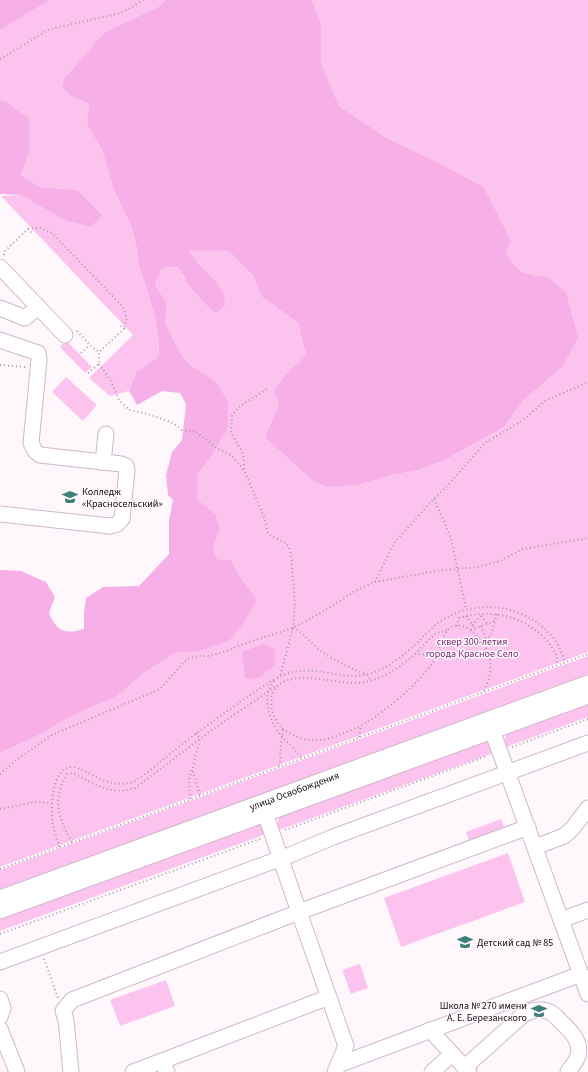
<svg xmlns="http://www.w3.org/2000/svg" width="588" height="1072" font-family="'Source Sans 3',sans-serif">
  <rect width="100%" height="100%" fill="#fef8fd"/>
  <!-- green -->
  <path fill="#fbc3ee" d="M50 0H165L158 7 105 32 71 96 89 104 87 125 102 150 114 190 132 228 137 249 139 265 155 317 159 343 158 357 136 372 129 391 110 396 89 378 133 335 1 196 21 195 62 219 77 190 40 187 21 175 29 152 5 101 0 100V30Z
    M312 0H588V652L0 867V753L37 736 144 673 175 653 199 652 230 640 255 600C248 586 238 575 231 560L217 559 213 548 220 529 216 514 197 499V475L210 458 214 380 190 365 181 354 165 323 167 303 155 285 162 268 178 267 184 279 214 280 193 257 189 249 229 251 253 276 262 297 298 323 306 355 286 374 279 403 265 437 390 475 416 471 445 460 504 427 524 400 562 367 545 276H537L522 272 512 263 506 252 483 186 437 162 387 138 339 106 321 62V23Z
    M66 340 92 367 85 373 60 347Z
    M66 377 97 405 83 421 52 392Z
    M588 656V674L0 891V870Z
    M588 703V717L506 747 504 744 506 733Z
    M486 741 495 748 496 752 279 830 277 827 279 815Z
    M501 819 506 832 470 845 466 832Z
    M260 823 268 830 269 833 0 931V916Z
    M508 853 525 902 401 947 384 898Z
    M360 964 368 988 351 994 342 970Z
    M166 980 175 1006 120 1026 110 1000Z"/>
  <!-- forest -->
  <path fill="#f7b0e7" d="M0 0H50L0 30Z
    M165 0H312L321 23V62L339 106 387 138 437 162 483 186 511 241 506 252 512 263 522 272 537 276H545L566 292 578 338 562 367 524 400 504 427 445 460 416 471 390 475 357 485 328 487 313 481 265 437 279 403 274 392 286 374 306 355 298 323 262 297 253 276 229 251 189 250C197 266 215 276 223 293 225 297 224 302 225 306L215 313C200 299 187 285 178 267L162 268 155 285 167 303 165 323 181 354 190 365 214 380 228 401V427L210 458 197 475V499L216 514 220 529 213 548 217 559 231 560C238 575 248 586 256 600L245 621 230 640 199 652 175 653 144 673 116 696 73 715 37 736 0 753V570L21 571 46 582 55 597 49 613C57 631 64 635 84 629V613L86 598 103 587 139 586 169 554V520L173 500 168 495 166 475 172 452 182 440 186 404 180 393 162 391 137 405 129 391 136 372 158 357 159 343 155 317 139 265 137 249 132 228 114 190 102 150 87 125 89 104 71 96 62 86 65 78 105 32 158 7Z
    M0 100 5 101 29 119V152L21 175 40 187 77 190 102 215 91 227 62 219 21 195 0 194Z
    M263 644 275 649V665L259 678H245L242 652Z"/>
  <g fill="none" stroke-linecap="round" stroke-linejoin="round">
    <defs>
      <g id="minor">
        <path d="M0 267 65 335"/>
        <path d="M0 308 25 318 38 307"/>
        <path d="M0 340 38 353 39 360 31 443 35 451 40 455 121 464 126 466 127 470 122 519 117 524 110 526 0 514"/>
        <path d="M103 462 106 434"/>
        <path d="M489 722 588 994"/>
        <path d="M262 804 299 912 346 1046 335 1072"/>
        <path d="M535 847 564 836 572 829 588 808"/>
        <path id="s1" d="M0 898 588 683"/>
        <path d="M0 911 588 696"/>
        <path d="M561 920 588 910"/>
        <path d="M0 962 290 855 333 837 588 743"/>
        <path d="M0 999 3 1008 0 1017"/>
        <path d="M0 1029 17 1072"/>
        <path d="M430 1030 469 1072"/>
        <path d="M338 1065 581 974"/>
        <path d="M465 1067 523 1015C531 1010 541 1008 550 1012 554 1014 558 1019 561 1022 571 1031 582 1042 578 1056 576 1062 571 1067 568 1072"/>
        <path d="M71 1072 66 1020 63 1011 72 1000 299 912 528 827"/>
        <path d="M133 1072 162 1061"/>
        <path d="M167 1072 162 1061 329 997"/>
        <path d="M432 1072 452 1054"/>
      </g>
    </defs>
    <!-- minor casing -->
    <use href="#minor" stroke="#d2b6cb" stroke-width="17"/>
    <!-- path -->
    <path stroke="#a59da3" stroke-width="2" stroke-dasharray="1 3" stroke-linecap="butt" d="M0 59 50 29 117 14 127 10 143 0
      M28 229 41 228 53 234 123 307 127 318 124 328
      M4 255V252L28 229 33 234
      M77 331 93 348 99 352 124 329 119 324
      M81 353 90 345
      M99 364 111 381 119 400 129 410 148 414 173 423 182 430 191 432 195 431 218 449 231 455 244 470 264 517 268 533 271 536 284 542 289 547 291 555 295 603 293 628 280 677
      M0 365 25 367
      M88 373 99 364V352
      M244 469V460L242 451 231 433 232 415 240 406 267 389
      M434 499 451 538 466 609
      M375 582 436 571 478 567 500 561 523 549 588 538
      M466 616 475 628
      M481 616 487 623
      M472 625 481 616
      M457 626 459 618C492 608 525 616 548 642 553 649 559 656 557 665
      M481 626 486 639
      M293 628C303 632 309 641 317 648 332 660 350 668 368 675L370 681
      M447 630C443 632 438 632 435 634 428 640 421 648 414 655 400 667 383 679 364 682 340 687 300 668 279 685 266 695 271 715 280 726 286 733 300 739 309 740 326 742 341 734 356 728 377 719 421 682 433 662 437 654 444 631 450 628 466 618 484 641 488 653 493 667 490 678 484 691
      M471 630 496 620
      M482 642 491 635 497 614
      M415 654 436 655
      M274 681C261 695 269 719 279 733 286 742 295 749 302 758
      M196 733 200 739 193 766V772L200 795
      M359 737 361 726
      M512 747 588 719
      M279 766 281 759 280 754 283 729
      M0 774 15 761 52 735 160 689 187 659 198 656H209L227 651 243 644 293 628 324 611 355 591 375 582 394 543 429 504 448 485 485 443 522 421 545 401 588 382
      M190 799 189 780 192 769
      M0 809 35 802 52 803
      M285 830 487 756
      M72 842C58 819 52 799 67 774L73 773C95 784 110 796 135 788L212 730 276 686
      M59 847C57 838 53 828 52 819 51 804 52 765 74 767 96 774 108 789 133 782 150 772 165 757 181 745 202 729 223 714 244 699 258 690 271 680 286 674 316 663 346 684 375 672 391 666 405 654 417 643 424 636 431 628 439 622 476 597 528 604 555 640 560 647 562 655 565 662
      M0 869 588 654
      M0 934 260 839
      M44 959 58 998"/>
    <!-- minor -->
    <use href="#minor" stroke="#fff" stroke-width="15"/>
  </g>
  <!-- icons -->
  <defs>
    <symbol id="university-bare" viewBox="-9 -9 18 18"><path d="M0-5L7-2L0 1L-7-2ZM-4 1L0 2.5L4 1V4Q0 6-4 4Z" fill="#3c827a" stroke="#fef8fd" stroke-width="2.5" paint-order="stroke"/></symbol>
    <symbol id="school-bare" viewBox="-9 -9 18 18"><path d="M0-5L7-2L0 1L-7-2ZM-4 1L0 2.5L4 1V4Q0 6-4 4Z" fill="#3c827a" stroke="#fef8fd" stroke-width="2.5" paint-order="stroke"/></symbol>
  </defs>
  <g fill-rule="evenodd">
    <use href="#university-bare" x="59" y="486" width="22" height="22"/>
    <use href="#school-bare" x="454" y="931" width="22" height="22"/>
    <use href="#school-bare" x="528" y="1000" width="22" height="22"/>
  </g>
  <g text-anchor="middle" stroke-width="3" stroke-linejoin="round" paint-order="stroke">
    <!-- poi labels -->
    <g font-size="10" fill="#170d14" stroke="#fef8fd" text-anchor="start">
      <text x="82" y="495">Колледж<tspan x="82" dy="12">«Красносельский»</tspan></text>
      <text x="477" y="946">Детский сад № 85</text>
      <text x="527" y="1009" text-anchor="end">Школа № 270 имени<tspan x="527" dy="12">А. Е. Березанского</tspan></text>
    </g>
    <!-- park labels -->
    <g font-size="10" fill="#78276b" stroke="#fef8fd">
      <text x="472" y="645">сквер 300-летия<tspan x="472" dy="12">города Красное Село</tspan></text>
    </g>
    <!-- street labels -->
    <g font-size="10" fill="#170d14" stroke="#fef8fd">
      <text dy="4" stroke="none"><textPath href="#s1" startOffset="313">улица Освобождения</textPath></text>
    </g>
  </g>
</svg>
